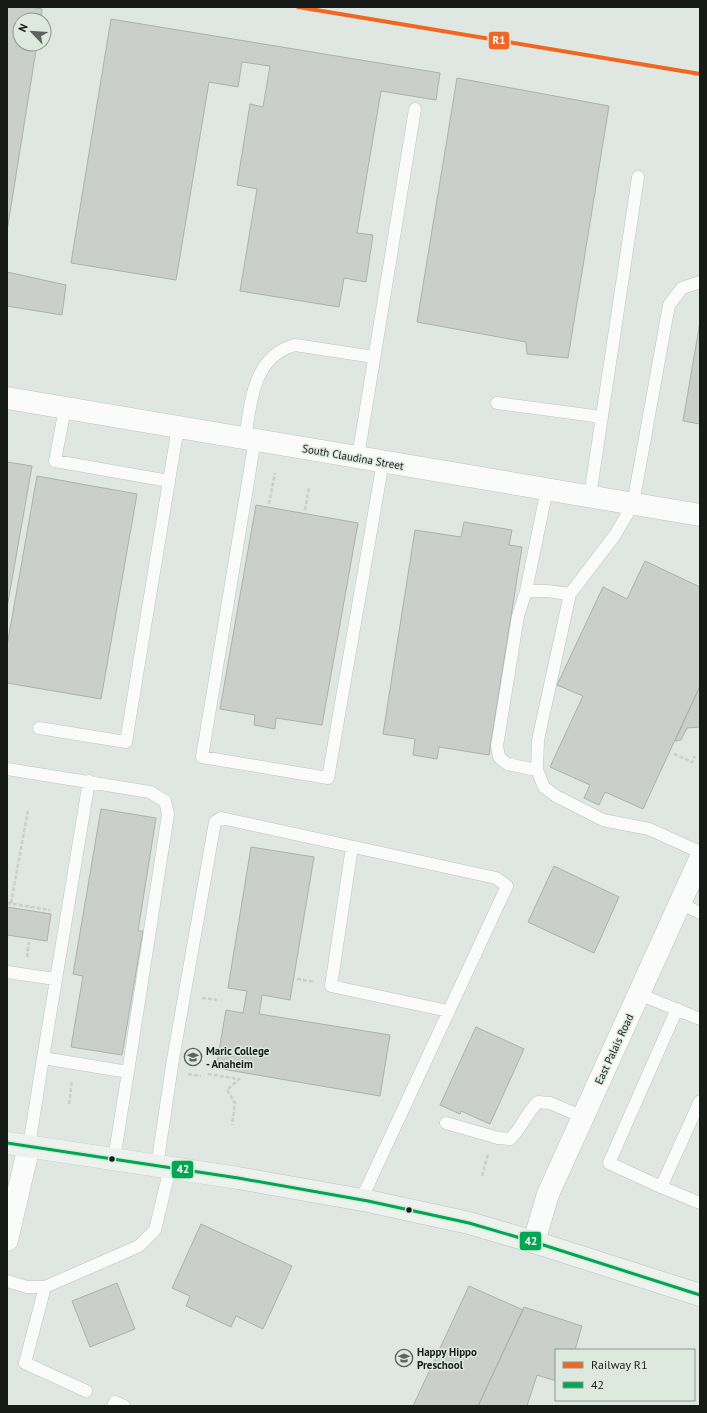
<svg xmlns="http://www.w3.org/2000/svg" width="707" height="1413" font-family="'PT Sans',sans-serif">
  <rect width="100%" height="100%" fill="#e0e6e1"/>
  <!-- building -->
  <path fill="#cbcfcc" stroke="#acb1ad" d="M7 7H30L42 9 41 20H20V44H37L7 231Z
    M111 19 440 73 436 100 381 91 357 233 373 235 366 282 344 278 339 307 240 291 257 189 237 185 250 104 263 107 270 66 242 62 238 87 209 82 176 280 71 263Z
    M457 78 609 106 568 358 527 354 526 342 417 322Z
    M7 272 66 285 62 315 7 306Z
    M700 322V424L683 421Z
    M7 462 32 466 7 608Z
    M37 476 137 494 101 699 7 683V646Z
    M256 505 358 523 322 725 276 718 275 729 254 725 255 715 220 709Z
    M464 522 512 530 509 545 522 547 489 755 439 747 437 759 413 755 415 739 383 734 415 530 461 537Z
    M645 561 700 587V686L643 809 605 792 599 805 584 798 590 785 550 767 583 696 557 685 603 587 627 599Z
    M700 686V727L687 728 681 740 675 741Z
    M101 809 156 818 138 931H143L122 1055 71 1047 83 976 73 974Z
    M251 847 314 857 290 1000 262 995 259 1014 390 1035 380 1096 216 1068 226 1010 243 1013 247 991 228 988Z
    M554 866 619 897 594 953 528 922Z
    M7 907 51 914 47 941 7 935Z
    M476 1027 524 1049 490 1124 461 1111 460 1114 440 1105Z
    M201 1224 292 1266 263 1329 236 1316 231 1327 186 1306 190 1296 172 1288Z
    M117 1283 135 1329 90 1347 72 1301Z
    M469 1286 523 1310 478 1406H413Z
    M524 1307 582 1326 575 1350H556V1381L537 1375 527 1406H478Z"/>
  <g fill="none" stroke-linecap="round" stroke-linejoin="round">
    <defs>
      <path id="lane" d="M700 282 682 288 669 305 633 504 615 535 570 594 538 740 537 770 544 787 556 796 603 820 649 829 700 852
        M497 403 602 417
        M65 408 55 461 169 481 178 427
        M245 438C251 402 253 356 295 345L374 357
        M255 440 202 757 328 778 383 462
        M358 457 415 109
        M590 496 638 177
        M526 591H547L570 594
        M39 728 126 742 169 481
        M7 769 150 792 165 801 168 814 128 1072
        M537 770 507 764 499 757 497 746 518 616 526 591 547 489
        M352 847 331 986 448 1011
        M680 903 700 913
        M7 972 55 979
        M639 994 700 1019
        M43 1058 89 781
        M700 1101 661 1187 700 1203
        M446 1123 498 1138 510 1139C522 1128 526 1113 538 1102L550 1103 583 1117
        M29 1146 43 1058 128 1072 114 1159
        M157 1166 173 1059 215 822 221 818 496 878 507 886 361 1200
        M661 1187 609 1163 677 1009
        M7 1281 27 1287H45L139 1246 155 1230 170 1168
        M45 1287 25 1363 86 1391
        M113 1406 115 1402 124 1406"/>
      <path id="street" d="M7 398 700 515
        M7 1240 29 1146
        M534 1242 548 1194 700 859"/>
      <path id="secondary" d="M7 1143 238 1178 368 1201 469 1223 534 1242 700 1295"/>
    </defs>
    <!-- lane casing -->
    <use href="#lane" stroke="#bfc4c0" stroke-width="13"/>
    <!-- street casing -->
    <use href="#street" stroke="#bfc4c0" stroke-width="23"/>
    <!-- secondary casing -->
    <use href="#secondary" stroke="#bfc4c0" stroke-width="23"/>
    <!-- path -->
    <path stroke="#cccecd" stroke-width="2.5" stroke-dasharray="4 2" stroke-linecap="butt" d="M269 504 275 473
      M305 510 309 488
      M674 754 692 762 695 756
      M7 903 50 910
      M11 903 28 810
      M27 957 29 942
      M297 979 315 982
      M202 998 217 1000
      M188 1074 201 1076
      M208 1074 239 1079 227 1090 235 1103 232 1125
      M69 1104 72 1080
      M482 1176 488 1154"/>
    <!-- lane -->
    <use href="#lane" stroke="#fafbfa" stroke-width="12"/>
    <!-- street -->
    <use href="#street" stroke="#fafbfa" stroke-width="22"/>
    <!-- secondary -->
    <use href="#secondary" stroke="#edf2ee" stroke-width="22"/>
    <defs>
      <path id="bus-1" d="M7 1143 238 1178 368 1201 469 1223 534 1242 700 1295"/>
    </defs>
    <!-- bus-1 casing -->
    <use href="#bus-1" stroke="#dde9df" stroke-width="6"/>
    <!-- bus-1 -->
    <use href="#bus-1" stroke="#00a651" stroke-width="3"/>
    <defs>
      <path id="rail-1" d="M298 7 700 74"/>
    </defs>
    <!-- rail-1 casing -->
    <use href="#rail-1" stroke="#dde9df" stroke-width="7"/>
    <!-- rail-1 -->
    <use href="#rail-1" stroke="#f26522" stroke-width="4"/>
  </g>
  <!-- icons -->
  <defs>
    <symbol id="school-ring" viewBox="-11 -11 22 22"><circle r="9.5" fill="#dde9df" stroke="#5d625e" stroke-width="1.5"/><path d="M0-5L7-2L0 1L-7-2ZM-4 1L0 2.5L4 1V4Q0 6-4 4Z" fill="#5d625e"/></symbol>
  </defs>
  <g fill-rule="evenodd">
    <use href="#school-ring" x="183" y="1047" width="20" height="20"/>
    <use href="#school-ring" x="394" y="1348" width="20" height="20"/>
  </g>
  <!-- markers -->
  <g fill="#171b18" stroke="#dde9df" stroke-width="1.5">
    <circle cx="112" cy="1159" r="3.5"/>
    <circle cx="409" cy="1210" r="3.5"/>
  </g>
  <g text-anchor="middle" stroke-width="3" stroke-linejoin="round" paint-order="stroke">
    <!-- street labels -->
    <g font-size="11" fill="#171b18" stroke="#dde9df">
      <text transform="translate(353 457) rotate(10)" y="4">South Claudina Street</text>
      <text transform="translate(614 1049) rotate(-65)" y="4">East Palais Road</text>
    </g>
    <!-- poi labels -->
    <g font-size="11" font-weight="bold" fill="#171b18" stroke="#dde9df" text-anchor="start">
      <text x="206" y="1055">Maric College<tspan x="206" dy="13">- Anaheim</tspan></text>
      <text x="417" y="1356">Happy Hippo<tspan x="417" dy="13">Preschool</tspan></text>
    </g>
  </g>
  <g stroke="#dde9df" stroke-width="1.5">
    <rect x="488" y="31" width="22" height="19" rx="4" fill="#f26522"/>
    <rect x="171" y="1160" width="23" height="19" rx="4" fill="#00a651"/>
    <rect x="519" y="1231" width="23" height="20" rx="4" fill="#00a651"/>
  </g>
  <g font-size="11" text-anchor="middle" font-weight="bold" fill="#fff">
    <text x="499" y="44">R1</text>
    <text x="183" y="1173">42</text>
    <text x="531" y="1245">42</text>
  </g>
  <!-- border -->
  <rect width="707" height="1413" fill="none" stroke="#171b18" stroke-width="16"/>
  <!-- legend -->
  <rect x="555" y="1349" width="140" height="52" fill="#dde9df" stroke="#8e978f"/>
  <rect x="563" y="1362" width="20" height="6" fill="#f26522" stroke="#8e978f"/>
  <text x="591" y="1369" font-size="12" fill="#171b18">Railway R1</text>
  <rect x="563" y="1382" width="20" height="6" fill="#00a651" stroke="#8e978f"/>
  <text x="591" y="1389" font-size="12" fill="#171b18">42</text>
  <!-- north arrow -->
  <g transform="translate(32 32) rotate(295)"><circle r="19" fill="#dde9df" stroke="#8e978f"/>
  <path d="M0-3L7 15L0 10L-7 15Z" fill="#5d625e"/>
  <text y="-6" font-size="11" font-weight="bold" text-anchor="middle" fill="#171b18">N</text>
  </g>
</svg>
